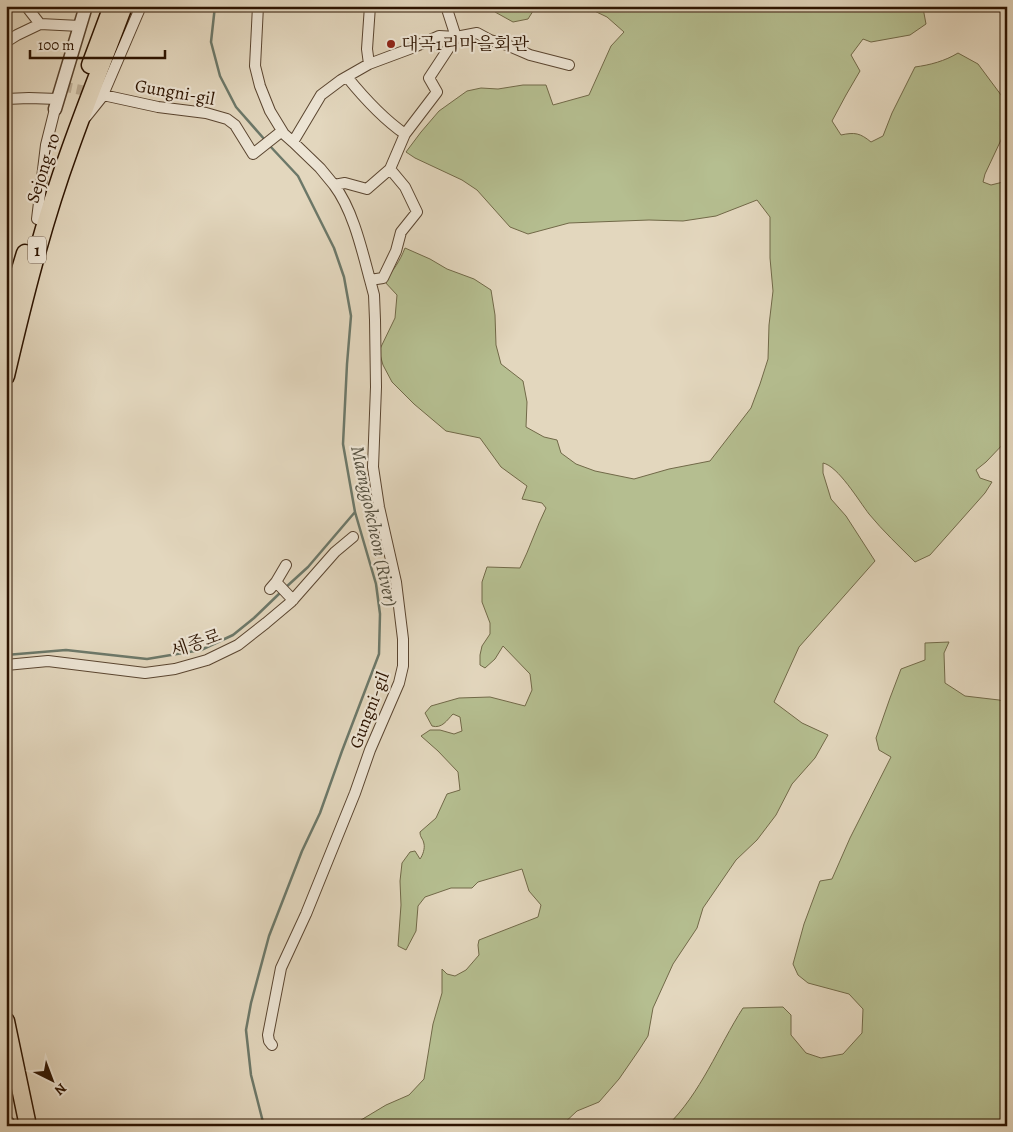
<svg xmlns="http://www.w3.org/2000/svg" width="1013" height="1132" font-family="Alegreya,'Noto Serif KR',serif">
  <rect width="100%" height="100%" fill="#e3d7be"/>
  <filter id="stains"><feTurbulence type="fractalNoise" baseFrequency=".004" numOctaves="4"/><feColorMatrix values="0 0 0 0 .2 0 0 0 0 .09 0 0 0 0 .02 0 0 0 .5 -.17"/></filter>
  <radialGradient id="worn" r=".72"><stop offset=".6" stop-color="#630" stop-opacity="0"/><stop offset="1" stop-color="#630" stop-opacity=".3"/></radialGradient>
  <!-- green -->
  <path fill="#b5be90" stroke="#716948" d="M499 6H573L557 7 533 11 528 19 513 22 495 12Z
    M584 6H917L923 8 926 24 910 35 871 42 863 39 851 55 860 71 846 95 832 121 841 135C855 132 860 133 871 142L883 136 892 113 915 67C930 65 945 61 958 53L978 64 1007 103V123L1001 140 985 174 983 182 991 185 1007 181V440L986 462 976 470 980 478 992 482 985 493 930 555 915 562C899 546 883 531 869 514 859 501 838 466 823 463V473L831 499 846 516 875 561 799 647 774 702 802 723 828 735 815 758 792 784 776 815 757 840 736 860 703 908 697 928 673 964 653 1008 648 1036 639 1050 619 1079 599 1102 577 1111 561 1126H355L361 1120 386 1105 409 1095 424 1079 433 1024 442 993V969L447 974 455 976 466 970 479 955 478 945 479 940 538 917 541 905 529 891 522 869 478 882 472 888H451L425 897 418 906 416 931 406 950 398 946 401 905 400 881 402 863 410 852 415 851 420 859C423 855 425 848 424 844 423 838 420 838 420 832L436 818 447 794 460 790 458 772 438 751 421 736 430 730H440L454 734 462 731 460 717 453 714C447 720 442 729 432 726L425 713 431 706 459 698 490 697 525 706 532 690 530 674 503 646 495 659 485 668 480 665V655L482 646 490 634V623L482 602V582L487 567 520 568C530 548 536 528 546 508L542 503 522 499 527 486 501 467 480 438 446 431 414 404 392 382 383 365 379 351 395 318 397 295 384 281C393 271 400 261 405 248L430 259 447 269 474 279 491 290 495 315 496 345 501 364 523 381 527 402 526 427 544 437 557 440 561 453 576 464 595 471 634 479 669 469 710 461 751 408 760 384 768 359 769 325 773 291 770 258V217L757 200 716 216 683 221 649 220 569 223 528 234 510 227 477 190 462 180 415 158 406 152 421 132 439 111 467 91 481 88 498 89 523 85H546L553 105 589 95 611 46 624 32 607 17Z
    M949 642 944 653 945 683 965 696 999 700 1007 702V1126H667C701 1093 718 1047 743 1008L783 1007 791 1015V1035L806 1053 821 1058 843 1054 862 1033 863 1009 849 994 808 983 798 975 793 964 804 924 820 881 832 879 850 838 891 757 879 750 876 738 890 698 901 669 925 660V643Z"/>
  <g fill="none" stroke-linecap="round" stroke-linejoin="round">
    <!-- stream -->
    <path stroke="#6c7869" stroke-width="2.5" d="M215 6 211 42 220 76 236 107 265 140
      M285 588 308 567 355 512
      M6 655 66 650 147 659 201 650 233 635 254 618 281 592
      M264 1126 251 1075 246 1030 251 1003 269 936 302 851 320 813 342 751 379 654 380 614 376 584 355 512 343 444 347 364 351 316 344 277 334 248 298 176 269 145"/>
    <!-- minor-tunnel -->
    <path stroke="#bfb098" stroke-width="10" stroke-dasharray="10 5" stroke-linecap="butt" d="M62 86 95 93"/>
    <defs>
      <path id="minor" d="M26 6 40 24
        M258 6 255 66 260 86 270 111 284 134 293 142 321 95 341 80 369 64 412 48 439 36 456 37 477 33 490 40 507 45 530 55 569 65
        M6 42 17 35 40 24 80 26
        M369 64 367 49 370 6
        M347 77C364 98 382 118 405 134
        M103 95 158 107 206 113 227 119 235 125 253 154 282 131
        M6 99 29 98 58 99
        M86 117 102 97 141 6
        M293 142 320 168 334 185 345 183 367 189 390 169 405 134 437 92 429 78 456 37 446 6
        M334 185C353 210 362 250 370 280L383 278 396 251 401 232 417 212 405 187 390 169
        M37 219 46 145 55 109
        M276 582 293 600
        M270 589 276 582 286 565
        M6 665 48 661 145 673 175 669 207 660 238 645 266 623 291 602 335 552 353 537
        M272 1045 269 1041 268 1035 281 968 306 914 355 793 370 750 399 683 403 666V639L396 582 379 507 373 467 376 387 375 320 374 295 370 280"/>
      <path id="tertiary" d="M55 109 86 6"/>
      <path id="primary" d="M90 65 112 6
        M6 316 25 253
        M6 376C24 299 43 223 70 149 87 101 106 54 124 6
        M6 1021 28 1126
        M6 1124 7 1126"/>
    </defs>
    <!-- minor casing -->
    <use href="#minor" stroke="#5a4530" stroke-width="12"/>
    <!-- tertiary casing -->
    <use href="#tertiary" stroke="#5a4530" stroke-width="15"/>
    <!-- primary casing -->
    <use href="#primary" stroke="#2d1401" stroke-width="19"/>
    <!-- minor -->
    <use href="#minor" stroke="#ede5d5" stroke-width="10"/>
    <!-- tertiary -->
    <use href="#tertiary" stroke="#ede5d5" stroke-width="12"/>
    <!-- primary -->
    <use href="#primary" stroke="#e3d7be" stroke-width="16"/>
  </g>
  <!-- markers -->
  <circle fill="#8f2418" stroke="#ede5d5" stroke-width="2" cx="391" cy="44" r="5"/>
  <g text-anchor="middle" stroke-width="4.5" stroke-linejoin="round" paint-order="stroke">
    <!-- shield labels -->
    <rect fill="#ede5d5" stroke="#675341" stroke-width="1" x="28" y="236.5" width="18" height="27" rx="4"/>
    <g font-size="16" font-weight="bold" fill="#2d1401">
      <text x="37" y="256">1</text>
    </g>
    <!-- poi labels -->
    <g font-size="18" fill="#2d1401" stroke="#ede5d5" text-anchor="start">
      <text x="401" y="50">대곡1리마을회관</text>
    </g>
    <!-- street labels -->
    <g font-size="18" fill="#2d1401" stroke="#ede5d5">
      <text transform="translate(175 92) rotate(10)" y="6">Gungni-gil</text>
      <text transform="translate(43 168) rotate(-72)" y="6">Sejong-ro</text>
      <text transform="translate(196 643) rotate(-19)" y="6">세종로</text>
      <text transform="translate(369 710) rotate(-69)" y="6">Gungni-gil</text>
    </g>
    <!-- water labels -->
    <g font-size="19" font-style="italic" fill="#524e3e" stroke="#ede5d5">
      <text transform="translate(375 526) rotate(78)" y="7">Maenggokcheon (River)</text>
    </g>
  </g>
  <!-- margin -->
  <rect width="1013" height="1132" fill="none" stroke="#e3d7be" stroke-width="25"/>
  <rect x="8" y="8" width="998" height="1117" fill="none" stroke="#2d1401" stroke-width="2.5"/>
  <rect x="12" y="12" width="988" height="1107" fill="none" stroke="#2d1401"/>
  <!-- north arrow -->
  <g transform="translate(52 1080) rotate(138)" stroke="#ede5d5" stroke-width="4" paint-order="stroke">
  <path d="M0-4L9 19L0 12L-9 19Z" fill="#2d1401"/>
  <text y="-8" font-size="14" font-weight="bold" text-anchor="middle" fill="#2d1401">N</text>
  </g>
  <!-- scale -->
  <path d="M30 50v8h135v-8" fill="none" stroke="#2d1401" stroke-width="2.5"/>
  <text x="38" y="50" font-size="15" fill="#2d1401" stroke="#ede5d5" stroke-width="4" paint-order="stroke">100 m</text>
  <rect width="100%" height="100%" filter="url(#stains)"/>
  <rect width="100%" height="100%" fill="url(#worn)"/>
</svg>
